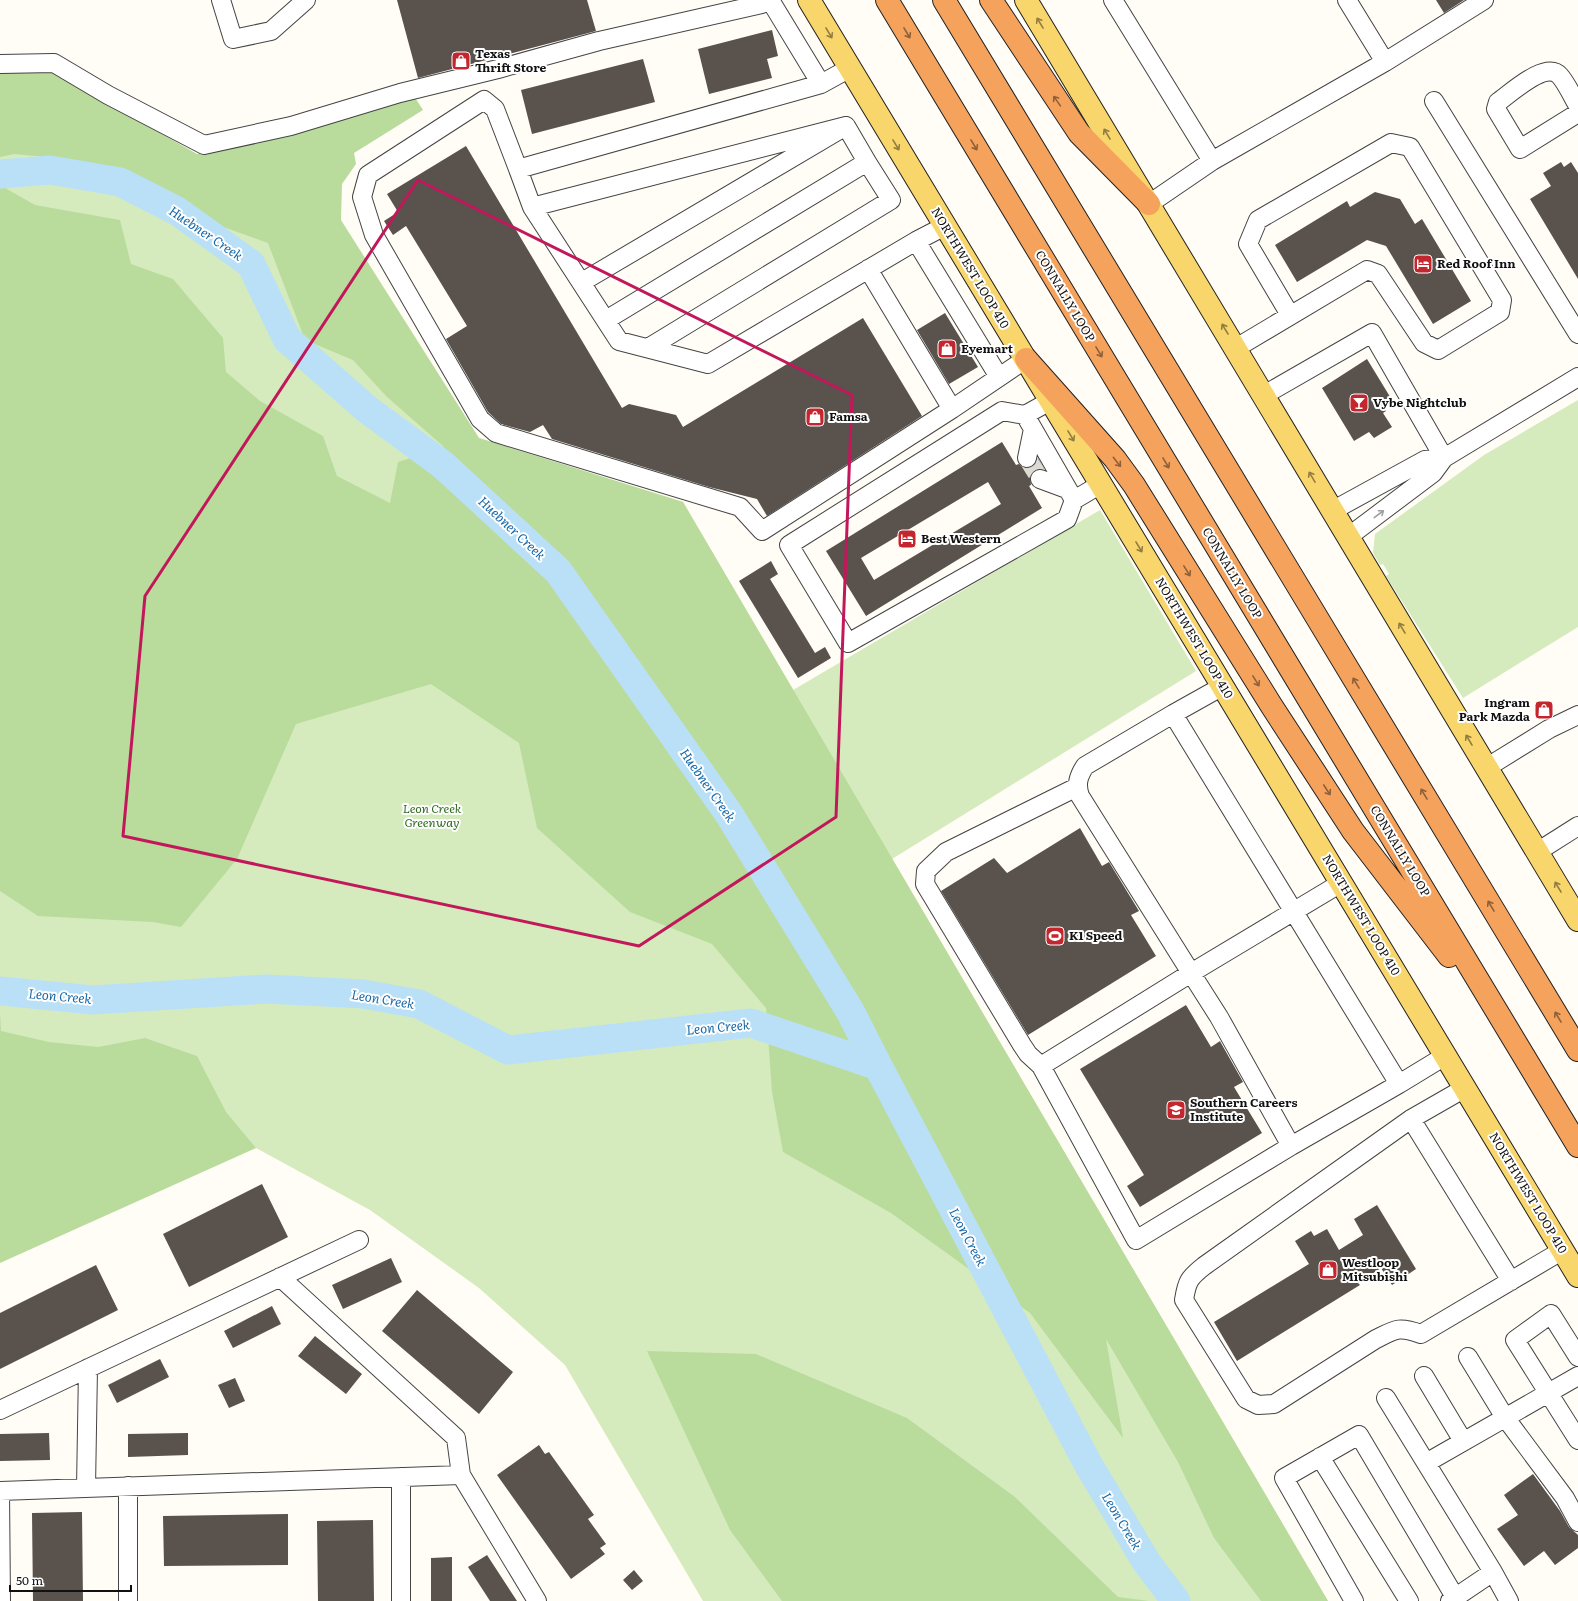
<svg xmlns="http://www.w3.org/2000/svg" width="1578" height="1601" font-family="Literata,serif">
  <rect width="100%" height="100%" fill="#fffdf5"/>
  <!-- green -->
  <path fill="#d5ebbd" d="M0 72H53L196 154 403 320 479 438 683 502 793 690 1100 510 1196 671 892 859 1328 1601H703L565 1365 479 1288 370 1210 256 1148 0 1057Z
    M1578 400V627L1463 698 1386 576 1389 574 1383 564 1380 565 1373 553 1375 534 1484 455Z"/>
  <!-- forest -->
  <path fill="#b9dc9c" d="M0 72H53L197 154 414 96 423 110 354 153 356 164 342 184 341 220 479 438 683 502 1328 1601H1261L1214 1538 1178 1462 1106 1339 1123 1438 1030 1313 891 1213 783 1152 772 1092 766 1008 712 944 630 912 537 828 519 743 431 684 296 724 237 859 181 927 153 922 38 916 0 891V185L35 205 120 220 131 264 173 279 223 338 226 372 260 401 323 436 337 476 390 503 398 462 444 447 386 396 353 360 305 340 268 243 207 221 127 174 67 159 14 154 0 157Z
    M0 1012 1 1031 49 1042 98 1047 145 1038 197 1056 226 1112 256 1148 0 1263Z
    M647 1351 756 1354 907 1418 1015 1497 1118 1597 1149 1601H782L730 1530Z"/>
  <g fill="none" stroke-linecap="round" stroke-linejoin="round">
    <!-- river -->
    <path stroke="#b9e0f7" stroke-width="29" d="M0 174 50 170 120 182 177 211 251 264 287 339 368 410 443 465 558 571 729 814 850 1011 878 1066
      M0 991 93 1000 266 989 363 994 419 1004 508 1050 751 1023 878 1066 1088 1464 1147 1563 1176 1601"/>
  </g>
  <!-- building -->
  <path fill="#5a524d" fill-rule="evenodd" d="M397 0H587L596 31 418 78Z
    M1436 0H1464L1444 13Z
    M772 30 778 56 767 59 772 78 709 94 698 49Z
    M643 59 655 102 532 134 521 90Z
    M466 146 622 408 629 404 676 415 683 427 863 318 922 416 767 516 757 499 709 487 552 439 543 425 530 432 501 424 488 412 446 339 467 326 406 226 393 235 384 221 398 212 387 194Z
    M1561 162 1564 167 1571 162 1578 173V279L1530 199 1551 186 1543 173Z
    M1375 192 1400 199 1415 224 1422 219 1471 301 1433 324 1386 246 1367 240 1297 282 1275 245 1347 201 1350 207Z
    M945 313 978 367 949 384 917 330Z
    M1367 359 1392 400 1383 406 1386 411 1383 413 1392 427 1374 438 1369 432 1354 441 1322 388Z
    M1002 442 1016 465 1019 464 1024 468H1031L1035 465 1038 458 1044 469H1039L1033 471 1030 476 1031 485 1029 486 1042 508 866 616 826 551ZM988 482 1001 504 874 580 861 558Z
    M771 561 778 574 770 579 815 653 825 647 831 658 798 678 739 581Z
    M1080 828 1102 866 1109 862 1139 911 1131 915 1156 956 1028 1035 941 891 994 858 1007 873Z
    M1186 1005 1211 1047 1220 1041 1221 1043 1243 1082 1234 1087 1262 1133 1140 1207 1127 1186 1144 1175 1080 1069Z
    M262 1184 288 1237 189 1287 163 1234Z
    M1377 1205 1416 1269 1392 1285 1381 1268 1358 1283 1360 1285 1237 1361 1214 1322 1309 1264 1295 1241 1311 1231 1314 1236 1327 1229 1339 1250 1363 1235 1354 1219Z
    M391 1258 402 1282 343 1309 332 1285Z
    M96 1265 118 1310 0 1369V1313Z
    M417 1290 513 1372 479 1414 382 1331Z
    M272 1306 281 1324 233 1348 224 1331Z
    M315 1336 362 1374 346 1394 298 1356Z
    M160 1359 169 1377 117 1403 108 1385Z
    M235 1378 245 1401 229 1408 218 1385Z
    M49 1433 50 1460 0 1461V1434Z
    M188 1433V1455L128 1457V1434Z
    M539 1445 545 1454 549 1452 594 1515 588 1519 606 1544 600 1548 605 1554 571 1579 497 1475Z
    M1533 1474 1560 1511 1569 1527 1578 1535V1548L1555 1565 1544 1551 1524 1566 1497 1529 1518 1515 1504 1495Z
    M82 1512 83 1601H33L32 1513Z
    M288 1514V1565L164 1566 163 1516Z
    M373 1520 374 1601H318L317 1521Z
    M487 1555 517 1601H490L468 1567Z
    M452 1557V1601H431V1558Z
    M634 1570 643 1581 632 1590 623 1580Z"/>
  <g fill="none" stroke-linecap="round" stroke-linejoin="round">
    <!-- minor-tunnel -->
    <path stroke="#dbdad3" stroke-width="18" stroke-dasharray="18 9" stroke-linecap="butt" d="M1027 458 1040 479"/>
    <defs>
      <path id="minor" d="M221 0 233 39 271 31 306 0
        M770 0 821 84
        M1113 0 1212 161
        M1347 0 1385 62
        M0 64 54 63 108 95 204 145 291 126 400 93 498 69 599 41 762 4
        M1434 101 1578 334
        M1578 106C1572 96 1567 84 1560 76 1546 60 1511 93 1498 102L1496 109 1520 149 1578 113
        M846 126 532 207 518 169 821 84 850 68
        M518 169 495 109 484 100 368 175 362 197 374 235 480 419 496 433 740 507 762 531 952 409 1026 359
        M1149 204 1212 161 1385 62 1484 0
        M532 207 619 341 708 364 916 241 945 226
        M916 241 999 377
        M868 269 952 409
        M582 282 846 126 867 162
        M606 320 867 162 891 200 648 348
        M1236 348 1367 270 1378 274 1424 343 1438 350 1500 312 1502 300 1410 147 1391 143 1258 220 1248 244 1290 315
        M1264 395 1372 333 1444 458
        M1050 401 1025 415 1002 411 789 545 848 643 1067 519 1074 500 1101 484
        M1025 415 1074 500
        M1027 458 1033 429
        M1040 479 1067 489
        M1332 511 1425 460 1444 458 1578 377
        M1348 537 1433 473 1444 458
        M1173 714 1085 766C1078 777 1076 784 1080 796L1191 973 1041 1066 1136 1240 1291 1146 1399 1084 1173 714 1223 686
        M1486 768 1549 729 1578 715
        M1537 852 1578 826
        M1041 1066 1028 1054 1022 1045 925 884 926 871 946 852 1077 787
        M1399 1084 1445 1056
        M1465 1088 1411 1119 1204 1266C1189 1278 1187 1281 1184 1300L1246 1399 1258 1405 1274 1404 1376 1339C1396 1329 1399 1326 1421 1334L1563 1250
        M1411 1119 1511 1281
        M1291 1146 1219 1017 1191 973 1341 883
        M280 1277 456 1438 461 1475 537 1601
        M1468 1357 1504 1416 1565 1498 1578 1522
        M1578 1357 1551 1314 1515 1340 1578 1440
        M1424 1376 1463 1441
        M1386 1398 1493 1572
        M0 1410 359 1240
        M1320 1457 1409 1601
        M1426 1463 1578 1376
        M86 1488 88 1368
        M1 1601 0 1491 461 1475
        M128 1601V1486
        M401 1601V1477
        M1354 1601 1284 1478 1359 1435 1455 1597
        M1450 1601 1493 1572 1509 1601"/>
      <path id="major" d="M809 0 1578 1276
        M1026 0 1578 920"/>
      <path id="highway" d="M887 0 1578 1146
        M944 0 1578 1050
        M991 0 1079 133 1149 204
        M1026 359 1115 459 1134 485 1271 705 1353 831 1449 956"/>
    </defs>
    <!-- minor casing -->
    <use href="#minor" stroke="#444" stroke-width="20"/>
    <!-- major casing -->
    <use href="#major" stroke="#222" stroke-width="24"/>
    <!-- highway casing -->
    <use href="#highway" stroke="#222" stroke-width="24"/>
    <!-- minor -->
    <use href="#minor" stroke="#fff" stroke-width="18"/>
    <!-- major -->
    <use href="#major" stroke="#f9d66b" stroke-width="22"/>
    <!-- highway -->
    <use href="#highway" stroke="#f5a25d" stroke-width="22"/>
  </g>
  <!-- one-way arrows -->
  <defs><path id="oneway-shaft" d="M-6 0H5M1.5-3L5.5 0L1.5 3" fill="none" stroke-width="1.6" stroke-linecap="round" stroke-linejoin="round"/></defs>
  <g stroke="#917d42">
    <use href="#oneway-shaft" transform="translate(1040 23) rotate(-121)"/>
    <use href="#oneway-shaft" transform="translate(829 33) rotate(59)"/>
    <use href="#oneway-shaft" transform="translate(1107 134) rotate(-121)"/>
    <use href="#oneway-shaft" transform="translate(896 145) rotate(59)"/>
    <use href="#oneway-shaft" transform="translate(1225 329) rotate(-121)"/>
    <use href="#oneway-shaft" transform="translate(1071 436) rotate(59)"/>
    <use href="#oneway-shaft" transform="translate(1312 477) rotate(-120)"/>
    <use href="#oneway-shaft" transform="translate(1139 547) rotate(59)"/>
    <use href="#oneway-shaft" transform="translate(1402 628) rotate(-121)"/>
    <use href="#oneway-shaft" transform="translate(1469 740) rotate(-121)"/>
    <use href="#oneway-shaft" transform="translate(1558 887) rotate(-121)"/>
  </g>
  <g stroke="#8e613b">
    <use href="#oneway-shaft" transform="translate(907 33) rotate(59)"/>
    <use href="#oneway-shaft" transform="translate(1057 101) rotate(-125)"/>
    <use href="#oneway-shaft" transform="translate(974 145) rotate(59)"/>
    <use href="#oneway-shaft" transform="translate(1099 352) rotate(59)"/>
    <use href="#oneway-shaft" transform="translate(1117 462) rotate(52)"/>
    <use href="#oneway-shaft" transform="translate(1166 463) rotate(59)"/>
    <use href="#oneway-shaft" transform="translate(1187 571) rotate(58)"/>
    <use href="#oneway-shaft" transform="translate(1256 681) rotate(58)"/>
    <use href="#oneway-shaft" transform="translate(1356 683) rotate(-121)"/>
    <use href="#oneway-shaft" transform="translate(1327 790) rotate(57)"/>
    <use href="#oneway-shaft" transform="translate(1424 794) rotate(-121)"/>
    <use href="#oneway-shaft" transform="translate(1491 906) rotate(-121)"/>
    <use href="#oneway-shaft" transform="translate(1558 1017) rotate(-121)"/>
  </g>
  <use stroke="#a0a0a0" href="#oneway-shaft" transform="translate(1379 514) rotate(-37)"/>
  <!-- marked area -->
  <path fill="none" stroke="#c2185b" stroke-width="3" stroke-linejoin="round" d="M418 180 852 395 836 817 639 946 123 836 145 596Z"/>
  <!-- icons -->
  <defs>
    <symbol id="shop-square" viewBox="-11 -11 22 22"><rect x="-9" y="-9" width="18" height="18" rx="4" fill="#c4262e" stroke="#fff"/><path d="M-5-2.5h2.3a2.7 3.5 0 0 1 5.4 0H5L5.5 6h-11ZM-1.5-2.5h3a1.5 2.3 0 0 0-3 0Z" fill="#fff"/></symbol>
    <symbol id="hotel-square" viewBox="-11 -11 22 22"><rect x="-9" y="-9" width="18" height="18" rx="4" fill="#c4262e" stroke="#fff"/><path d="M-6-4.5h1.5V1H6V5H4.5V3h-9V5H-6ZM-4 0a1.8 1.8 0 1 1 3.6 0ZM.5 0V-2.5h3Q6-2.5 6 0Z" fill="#fff"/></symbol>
    <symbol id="bar-square" viewBox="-11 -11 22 22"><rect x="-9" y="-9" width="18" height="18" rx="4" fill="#c4262e" stroke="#fff"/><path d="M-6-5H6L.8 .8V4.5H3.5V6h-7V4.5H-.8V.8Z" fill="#fff"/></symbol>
    <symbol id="stadium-square" viewBox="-11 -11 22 22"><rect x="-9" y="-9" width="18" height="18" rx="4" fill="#c4262e" stroke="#fff"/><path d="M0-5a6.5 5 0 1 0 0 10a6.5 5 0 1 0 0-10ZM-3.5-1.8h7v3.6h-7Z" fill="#fff"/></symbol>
    <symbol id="university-square" viewBox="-11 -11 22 22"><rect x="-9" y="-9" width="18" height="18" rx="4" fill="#c4262e" stroke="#fff"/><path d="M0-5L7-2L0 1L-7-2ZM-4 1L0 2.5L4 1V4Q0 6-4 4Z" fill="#fff"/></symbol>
  </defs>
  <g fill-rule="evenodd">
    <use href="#shop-square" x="450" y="50" width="22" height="22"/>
    <use href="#hotel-square" x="1412" y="253" width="22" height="22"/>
    <use href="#shop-square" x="936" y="338" width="22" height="22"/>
    <use href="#bar-square" x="1348" y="392" width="22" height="22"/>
    <use href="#shop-square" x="804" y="406" width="22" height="22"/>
    <use href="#hotel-square" x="896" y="528" width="22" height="22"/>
    <use href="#shop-square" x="1533" y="699" width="22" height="22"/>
    <use href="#stadium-square" x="1044" y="925" width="22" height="22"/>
    <use href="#university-square" x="1165" y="1099" width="22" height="22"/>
    <use href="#shop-square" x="1317" y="1259" width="22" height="22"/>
  </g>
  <g text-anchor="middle" stroke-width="4" stroke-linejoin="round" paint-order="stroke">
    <!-- poi labels -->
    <g font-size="12" font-weight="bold" fill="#111" stroke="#fff" text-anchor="start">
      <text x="475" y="58">Texas<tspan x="475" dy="14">Thrift Store</tspan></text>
      <text x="1437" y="268">Red Roof Inn</text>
      <text x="961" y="353">Eyemart</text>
      <text x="1373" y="407">Vybe Nightclub</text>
      <text x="829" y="421">Famsa</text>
      <text x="921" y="543">Best Western</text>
      <text x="1530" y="707" text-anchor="end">Ingram<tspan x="1530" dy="14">Park Mazda</tspan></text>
      <text x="1069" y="940">K1 Speed</text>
      <text x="1190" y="1107">Southern Careers<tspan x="1190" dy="14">Institute</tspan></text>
      <text x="1342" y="1267">Westloop<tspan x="1342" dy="14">Mitsubishi</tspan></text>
    </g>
    <!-- street labels -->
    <g font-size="12" fill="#111" stroke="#fff">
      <text transform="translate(970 268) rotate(59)" y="4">NORTHWEST LOOP 410</text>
      <text transform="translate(1065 296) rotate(59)" y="4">CONNALLY LOOP</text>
      <text transform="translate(1232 573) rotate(59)" y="4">CONNALLY LOOP</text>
      <text transform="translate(1194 638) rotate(59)" y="4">NORTHWEST LOOP 410</text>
      <text transform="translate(1400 851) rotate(59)" y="4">CONNALLY LOOP</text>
      <text transform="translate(1361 915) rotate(59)" y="4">NORTHWEST LOOP 410</text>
      <text transform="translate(1528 1193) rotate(59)" y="4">NORTHWEST LOOP 410</text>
    </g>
    <!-- park labels -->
    <g font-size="12" font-style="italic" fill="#2f6b1f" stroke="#fff">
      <text x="432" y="813">Leon Creek<tspan x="432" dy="14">Greenway</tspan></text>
    </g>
    <!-- water labels -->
    <g font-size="13" font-style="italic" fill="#1768a6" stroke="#fff">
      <text transform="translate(206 233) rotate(34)" y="5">Huebner Creek</text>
      <text transform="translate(512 528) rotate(43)" y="5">Huebner Creek</text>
      <text transform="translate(708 785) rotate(55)" y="5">Huebner Creek</text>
      <text transform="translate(60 996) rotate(5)" y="5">Leon Creek</text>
      <text transform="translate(383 999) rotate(9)" y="5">Leon Creek</text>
      <text transform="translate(718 1027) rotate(-5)" y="5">Leon Creek</text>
      <text transform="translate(968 1237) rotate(62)" y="5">Leon Creek</text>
      <text transform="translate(1122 1521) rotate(59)" y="5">Leon Creek</text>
    </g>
  </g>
  <!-- scale -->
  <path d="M10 1585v6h121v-6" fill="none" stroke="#111111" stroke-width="2"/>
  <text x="16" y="1585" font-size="12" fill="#111111" stroke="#ffffff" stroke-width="3" paint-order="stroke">50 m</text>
</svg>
